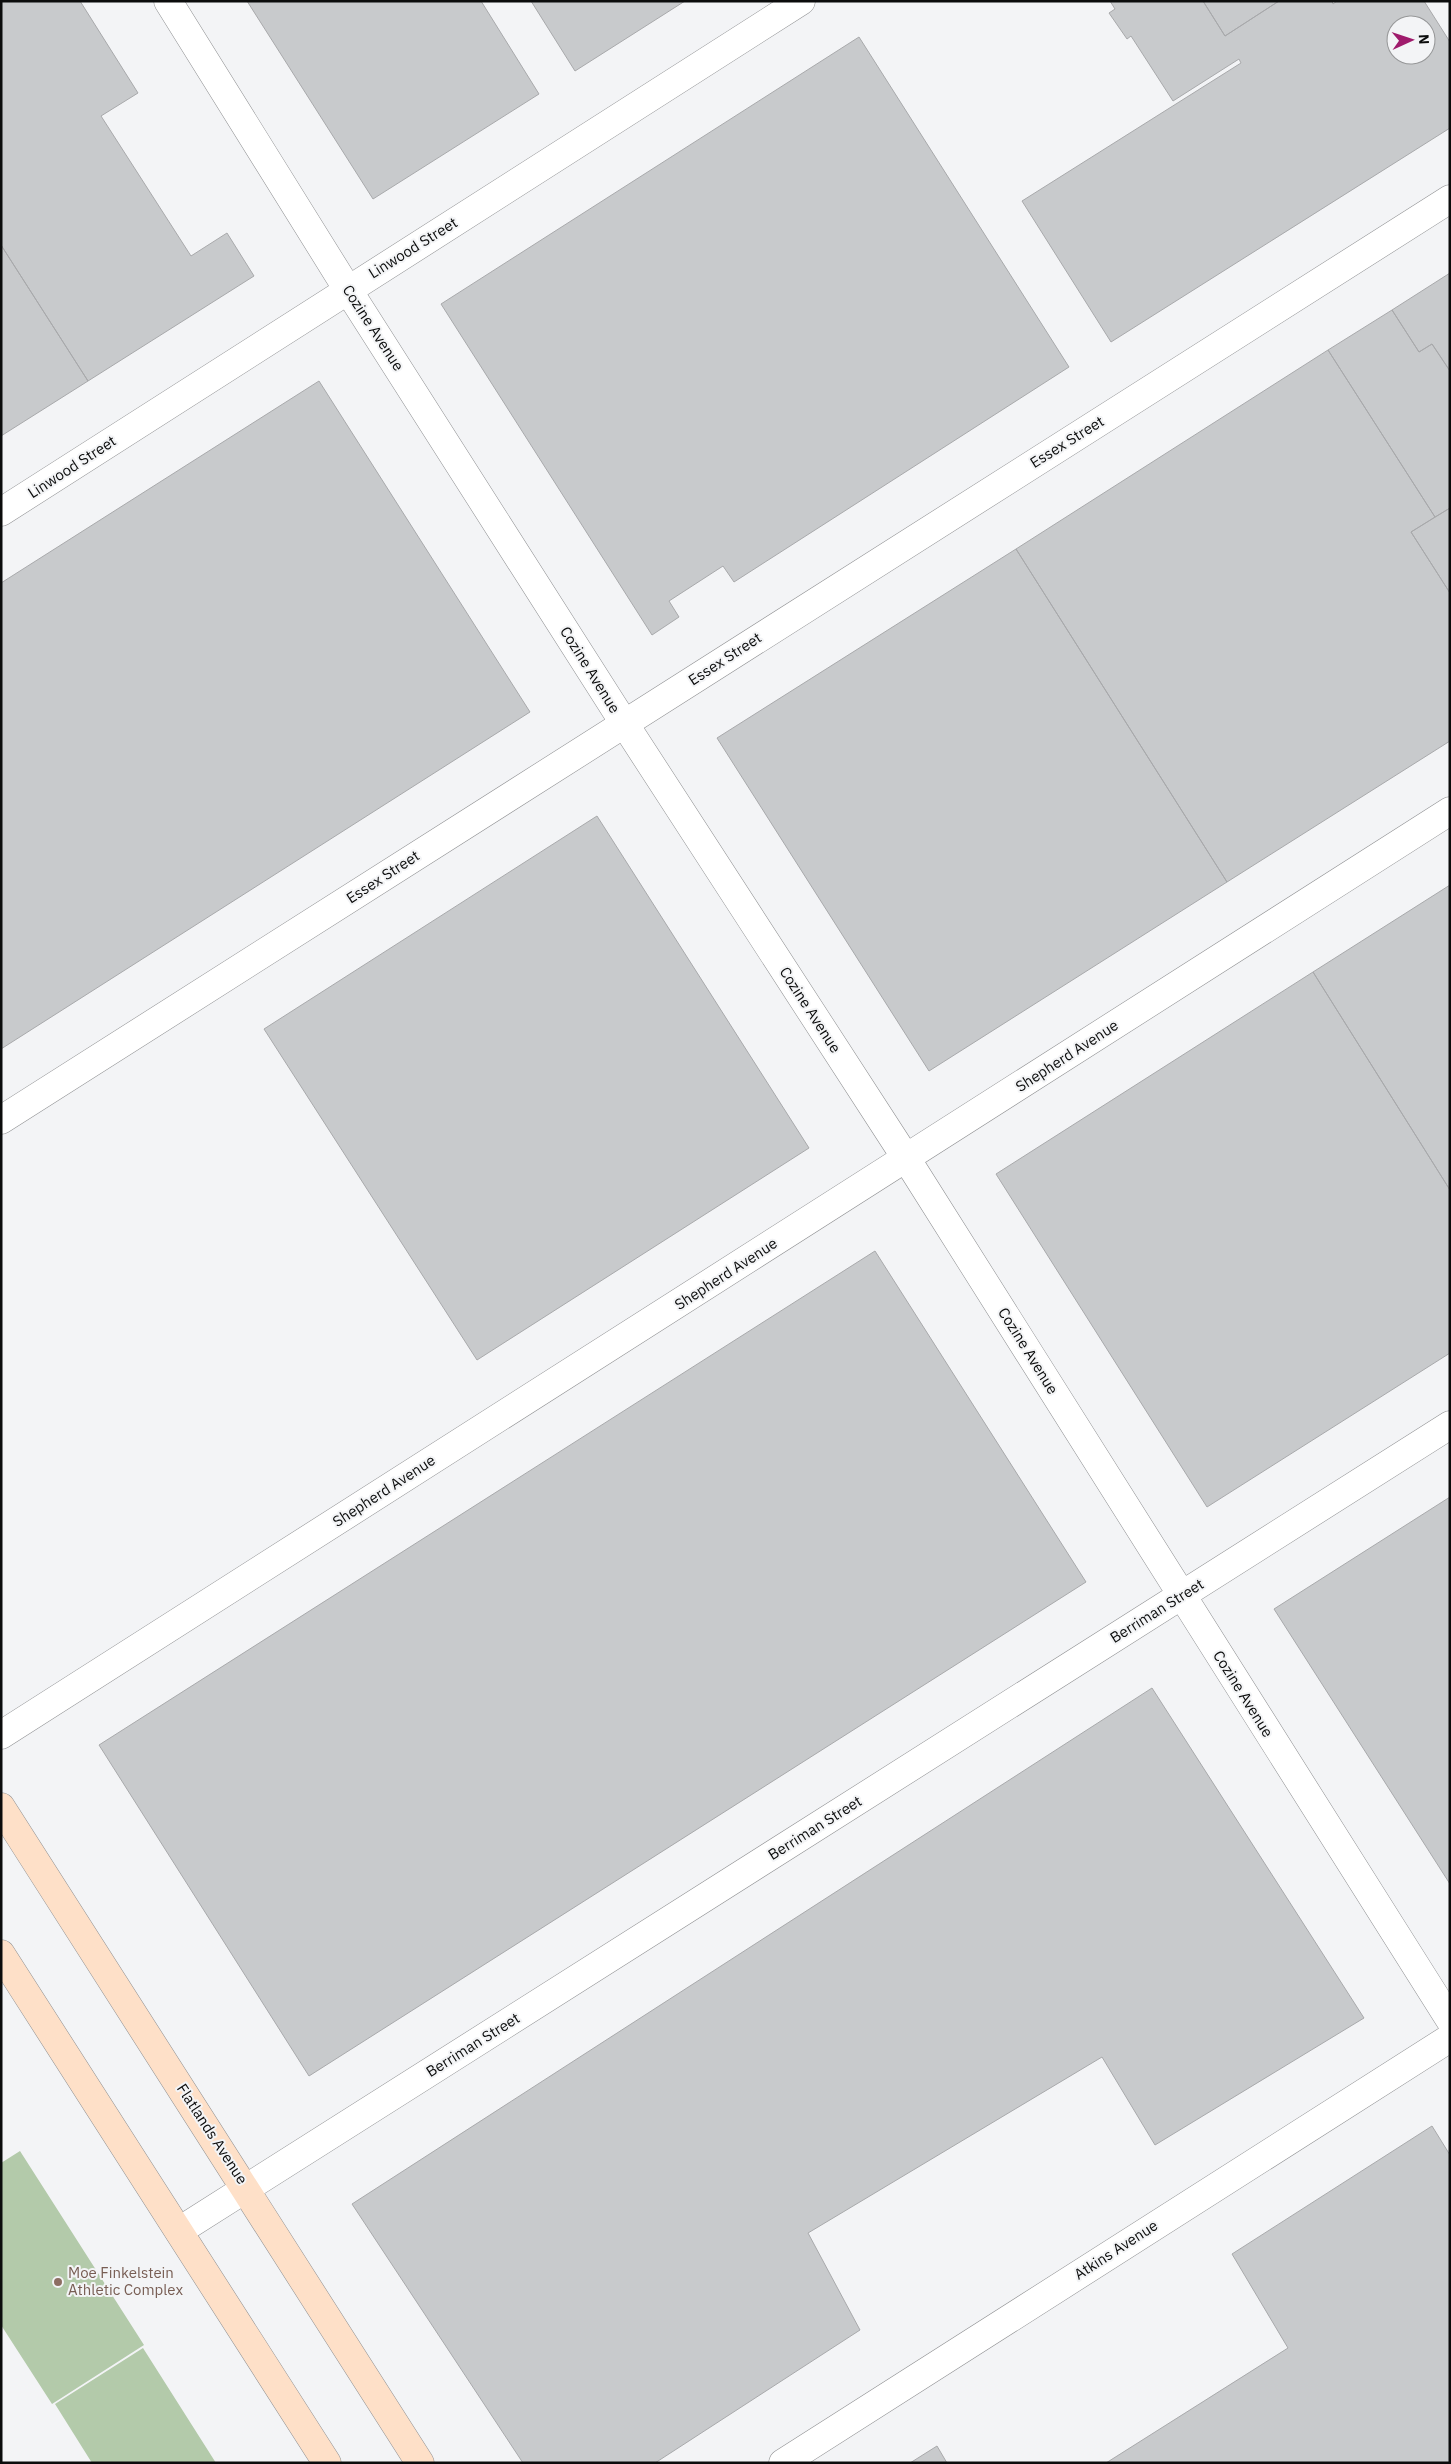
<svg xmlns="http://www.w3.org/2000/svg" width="1451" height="2464" font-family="'IBM Plex Sans',sans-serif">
  <rect width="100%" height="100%" fill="#f3f4f6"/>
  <!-- green -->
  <path fill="#b3caaa" d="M20 2151 144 2345 52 2404 1 2325V2163Z
    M143 2348 216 2463H92L55 2404Z"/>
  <!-- building -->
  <path fill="#c8cacc" stroke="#a8a9ab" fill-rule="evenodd" d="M1 1H80L138 93 101 116 191 256 227 233 254 276 88 381 1 245Z
    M247 1H481L539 94 373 199Z
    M531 1H685L575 71Z
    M1110 1H1203L1225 36 1279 1H1332L1333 4 1337 1H1424L1450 42V128L1111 342 1022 201 1241 63 1239 59 1173 101 1131 36 1127 39 1109 13 1115 9ZM1396 25H1426V55H1396Z
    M1203 1H1279L1225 36Z
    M859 37 1069 367 734 582 723 566 669 601 679 617 652 635 441 304Z
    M1 245 88 381 1 436Z
    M1450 273V371L1432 344 1419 352 1392 310Z
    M1392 310 1419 352 1432 344 1450 371V508L1435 517 1328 350Z
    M1328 350 1435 517 1411 532 1450 593V741L1227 882 1016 549Z
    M319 381 530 712 1 1049V583Z
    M1450 508V593L1411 532Z
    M1016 549 1227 882 929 1071 717 738Z
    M597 816 809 1148 477 1360 264 1029Z
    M1450 885V1190L1313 972Z
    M1313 972 1450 1190V1353L1207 1507 996 1174Z
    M875 1251 1086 1582 309 2076 99 1745Z
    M1450 1497V1884L1274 1609Z
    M1152 1688 1364 2018 1155 2145 1102 2057 808 2233 860 2330 655 2463H523L352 2204Z
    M1432 2126 1450 2155V2463H1106L1288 2348 1232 2254Z
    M937 2446 947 2463H910Z"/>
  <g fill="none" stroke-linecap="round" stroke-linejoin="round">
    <defs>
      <path id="minor" d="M168 1 348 290 624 723 906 1158 1450 2020
        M1 512 801 1
        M1 1120 1450 199
        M1 1735 1450 811
        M179 2231 1450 1425
        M783 2463 1450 2038"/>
      <path id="secondary" d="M1 1807 420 2463
        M1 1954 327 2463"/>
    </defs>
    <!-- minor casing -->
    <use href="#minor" stroke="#8f9092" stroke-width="29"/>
    <!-- secondary casing -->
    <use href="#secondary" stroke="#8f9092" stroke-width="29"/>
    <!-- minor -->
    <use href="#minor" stroke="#fff" stroke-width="28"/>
    <!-- secondary -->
    <use href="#secondary" stroke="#fee0c8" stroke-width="28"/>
  </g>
  <!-- markers -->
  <circle fill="#8d6e63" stroke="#f3f4f6" stroke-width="2" cx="58" cy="2282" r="5"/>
  <g text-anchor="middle" stroke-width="4" stroke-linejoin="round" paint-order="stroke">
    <!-- street labels -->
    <g font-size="15" fill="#0b0c0c" stroke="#f3f4f6">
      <text transform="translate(413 248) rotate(-32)" y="5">Linwood Street</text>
      <text transform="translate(373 328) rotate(57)" y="5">Cozine Avenue</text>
      <text transform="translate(1067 442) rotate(-32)" y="5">Essex Street</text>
      <text transform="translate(72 467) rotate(-33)" y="5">Linwood Street</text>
      <text transform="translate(725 659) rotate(-33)" y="5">Essex Street</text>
      <text transform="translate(590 670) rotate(58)" y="5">Cozine Avenue</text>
      <text transform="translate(383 877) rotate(-33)" y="5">Essex Street</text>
      <text transform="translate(810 1010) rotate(57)" y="5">Cozine Avenue</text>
      <text transform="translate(1067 1056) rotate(-33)" y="5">Shepherd Avenue</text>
      <text transform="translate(726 1274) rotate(-33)" y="5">Shepherd Avenue</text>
      <text transform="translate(1028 1351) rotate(58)" y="5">Cozine Avenue</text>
      <text transform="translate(384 1491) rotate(-33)" y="5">Shepherd Avenue</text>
      <text transform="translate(1157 1611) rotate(-32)" y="5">Berriman Street</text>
      <text transform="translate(1243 1694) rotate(58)" y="5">Cozine Avenue</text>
      <text transform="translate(815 1828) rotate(-32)" y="5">Berriman Street</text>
      <text transform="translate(473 2045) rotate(-32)" y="5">Berriman Street</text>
      <text transform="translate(212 2134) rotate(57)" y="5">Flatlands Avenue</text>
      <text transform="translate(1116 2250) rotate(-33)" y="5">Atkins Avenue</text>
    </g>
    <!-- education labels -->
    <g font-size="15" fill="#785e54" stroke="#f3f4f6" text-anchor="start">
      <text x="68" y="2278">Moe Finkelstein<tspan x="68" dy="17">Athletic Complex</tspan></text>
    </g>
  </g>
  <!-- border -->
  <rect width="1451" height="2464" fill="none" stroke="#0b0c0c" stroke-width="5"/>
  <!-- north arrow -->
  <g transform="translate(1411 40) rotate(87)"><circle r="24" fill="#f3f4f6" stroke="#969798"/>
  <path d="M0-4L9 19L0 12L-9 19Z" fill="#9f1b6c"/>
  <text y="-8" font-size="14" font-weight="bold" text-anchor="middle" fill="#0b0c0c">N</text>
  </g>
</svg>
